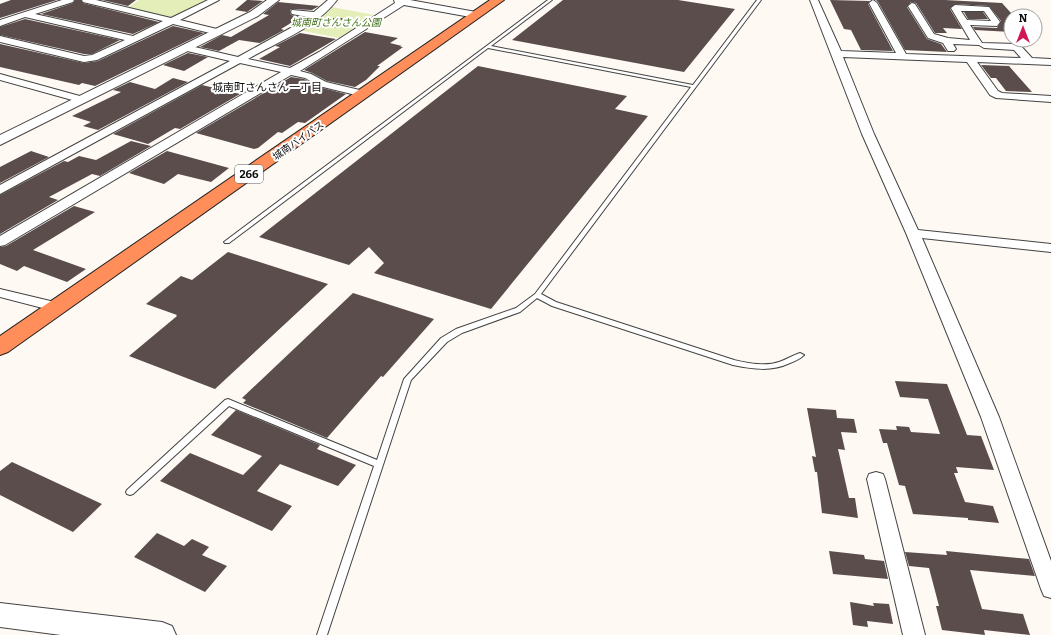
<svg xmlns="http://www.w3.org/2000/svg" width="1051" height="635" font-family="Bitter,'Noto Sans JP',serif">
  <rect width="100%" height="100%" fill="#fff9f3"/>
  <!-- green -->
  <path fill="#e3eeb8" d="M139 0H208L171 18 126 9Z
    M332 7 374 15 339 38 299 30Z"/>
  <!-- building -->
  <path fill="#5a4d4b" d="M11 0H57L0 18V4Z
    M75 0H81L83 3 159 22 133 34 41 14 73 3Z
    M102 0H136L128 6Z
    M247 0H249L263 1 247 12 235 10Z
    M563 0H678L735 9 684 72 512 40Z
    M830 0 870 1 868 4 893 51 861 50 851 30 844 29Z
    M876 0H945L1002 3 1011 13V32L975 30 973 27 997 28 1001 21 989 6 955 4 950 9 962 29 943 28 947 33H935L916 3 911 2 907 7 927 39 941 44 947 52 905 50 878 2Z
    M278 2 319 6 312 10 291 9 290 11 291 15 301 17 281 29 284 30 260 43 239 40 219 51 200 47 222 35 231 37 269 15 263 14Z
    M964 12H983L988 19H968Z
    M25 19 120 40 92 54H84L0 35V27Z
    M173 26 204 33 95 86 82 83 79 85 0 67V44L84 63 98 61Z
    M365 32 398 38 390 43 402 46 400 47H403L377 66H380L366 80 355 87 327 81 312 73 304 70Z
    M300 33 336 39 290 66 259 59 280 47 275 46Z
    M188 53 208 57 184 71 163 65Z
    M981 65 1009 66 1032 92 1006 91 996 78H991Z
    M478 66 627 96 615 109 648 116 491 309 374 273 384 263 369 247 349 265 259 237Z
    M291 77 304 79 319 87 346 94 305 123 298 122 282 133 278 132 258 148 254 149 196 133Z
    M173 78 188 82 98 130 83 126 91 122 72 116 121 92 113 90 130 82 155 89Z
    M202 85 240 94 180 129 175 128 148 144 113 134Z
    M131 141 151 146 100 176 92 174 49 197 58 200 0 234V195L64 161 68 162 79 156 96 160Z
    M31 151 49 157 0 183V167Z
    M167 151 229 168 211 182 178 174 164 184 129 173Z
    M74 206 95 212 33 250 86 269 67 282 24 266 17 271 0 264V247L6 246Z
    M228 252 328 284 215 389 129 356 177 316H176L177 315 146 304 181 276 192 280Z
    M353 293 434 319 383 377 381 376 327 438 243 403 246 400 242 398Z
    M895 381 947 384 967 435 981 436 994 470 956 467 958 473H954L965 502 993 506 999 523 968 520V518L913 514 905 486 899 485 887 443H883L879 429 897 430 896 426 909 427 911 432 940 434 928 399 900 397Z
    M807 408 836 410 837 418 854 419 857 433 841 432 845 450 838 449 849 498H855L858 518 822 513 817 472H815L812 456 816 457Z
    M236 410 320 445 317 449 356 465 338 486 280 464 257 491 292 506 272 531 160 481 190 453 243 475 262 456 211 435Z
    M12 462 102 504 73 532 0 495V471Z
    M157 533 184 546 192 539 209 547 202 555 227 566 205 592 134 557Z
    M829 551 864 555 865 559 884 561 888 579 833 574Z
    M946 551 1029 559 1035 576 970 570 982 609 1023 614 1030 635 984 630 985 635 942 630 936 606H939L929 568 909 566 905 552 947 555Z
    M850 602 874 606 873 603 889 604 893 624 867 621 868 627 853 625Z"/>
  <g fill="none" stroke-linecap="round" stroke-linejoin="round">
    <defs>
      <path id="service" d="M548 0H552L491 46 693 85 757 0H761L541 294 556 302 734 360C748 363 765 367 779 362 786 360 793 355 800 353L804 355C800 359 795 361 790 363 771 372 753 369 733 365L552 306 537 298 520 312 462 333 447 342 411 380 327 635H317L374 466 229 406 133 494 130 495 127 494 126 492 127 490 225 400 228 399 377 460 404 379 441 338 456 329 516 308 535 294 691 87 488 48 229 243H225L224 242Z"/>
      <path id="minor" d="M62 0H74L73 2 35 14 133 36 163 21 83 2 82 0H96L171 18 208 0H219L180 20 221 30 222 32 218 35 173 24 97 60 84 62 0 42V36L84 56 92 55 125 40 25 17 0 26V20Z
        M328 0H337C316 28 277 42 248 59L290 68 319 52 395 3 394 0H410L476 12 480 15 476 18 404 5 300 71 311 74 326 82 368 92 369 94 368 96 364 97 319 86 305 78 291 75 5 245 0 246V236L281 72 240 63 0 194V185L230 61 183 50 181 48 183 46 186 45 238 57 296 25 308 17 292 14 291 12 292 10 314 12Z
        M810 0H818L841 51 896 53 869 3 873 0 877 3 906 54 1021 58 1014 50 984 48 979 45 953 44 956 49 954 51H948L943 43 928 38 908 6 912 3 915 4 934 34 948 38 970 40 951 8 955 5 989 7 1000 22 997 26 970 25 982 43 1017 44 1020 45 1032 58 1051 59V65L977 62 998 91 1002 93 1051 96V102L996 98 990 95 967 62 843 57 874 134 918 230 1051 244V252L922 238 999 417 1051 561V598L1044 596 1041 589 981 417 906 233 862 134ZM961 11H984L991 21 967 20Z
        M0 74 87 98 88 100 83 103 0 80Z
        M0 289 63 304 65 307 63 310 58 312 0 297Z
        M876 472 883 474 885 479 925 635H903L867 479 869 474Z"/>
      <path id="tertiary" d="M267 0H279L258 16 0 145V135L250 12Z
        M0 603 162 622 172 626 176 635H61L0 627Z"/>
      <path id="trunk" d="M490 0H504L8 352 0 355V336Z"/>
    </defs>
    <!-- service casing -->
    <use href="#service" stroke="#434343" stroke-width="2"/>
    <!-- minor casing -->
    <use href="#minor" stroke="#434343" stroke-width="2"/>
    <!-- tertiary casing -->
    <use href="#tertiary" stroke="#434343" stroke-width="2"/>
    <!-- trunk casing -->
    <use href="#trunk" stroke="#212121" stroke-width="2"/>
    <!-- path -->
    <path stroke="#323232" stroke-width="1.5" stroke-dasharray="2.5 1" stroke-linecap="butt" d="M337 18 347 20 348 22 336 27 325 24 327 21Z"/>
    <!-- service -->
    <use href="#service" fill="#fff" fill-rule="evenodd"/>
    <!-- minor -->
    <use href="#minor" fill="#fff" fill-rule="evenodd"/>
    <!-- tertiary -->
    <use href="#tertiary" fill="#fff" fill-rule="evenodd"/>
    <!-- trunk -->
    <use href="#trunk" fill="#ff8e5a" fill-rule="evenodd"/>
  </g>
  <g text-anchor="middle" stroke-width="4" stroke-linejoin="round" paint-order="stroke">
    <!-- far-park labels -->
    <g font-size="10" font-style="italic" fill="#437018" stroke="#fff">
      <text x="336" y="26">城南町さんさん公園</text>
    </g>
    <!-- far-street labels -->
    <g font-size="10" fill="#101010" stroke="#fff">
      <text transform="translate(298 140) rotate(-35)" y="4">城南バイパス</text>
    </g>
    <!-- far-neighbourhood labels -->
    <g font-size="11" fill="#101010" stroke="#fff">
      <text x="267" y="91">城南町さんさん一丁目</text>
    </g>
    <!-- shield labels -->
    <rect fill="#fff" stroke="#585858" stroke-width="1" x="235" y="165" width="28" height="18" rx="3"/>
    <g font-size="11" font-weight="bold" fill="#101010">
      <text x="249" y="178">266</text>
    </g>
  </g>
  <!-- north arrow -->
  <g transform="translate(1023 28)"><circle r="19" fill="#ffffff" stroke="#9f9f9f"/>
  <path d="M0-3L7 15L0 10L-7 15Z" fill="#cf1954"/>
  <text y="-6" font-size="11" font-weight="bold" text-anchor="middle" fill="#101010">N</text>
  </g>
</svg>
